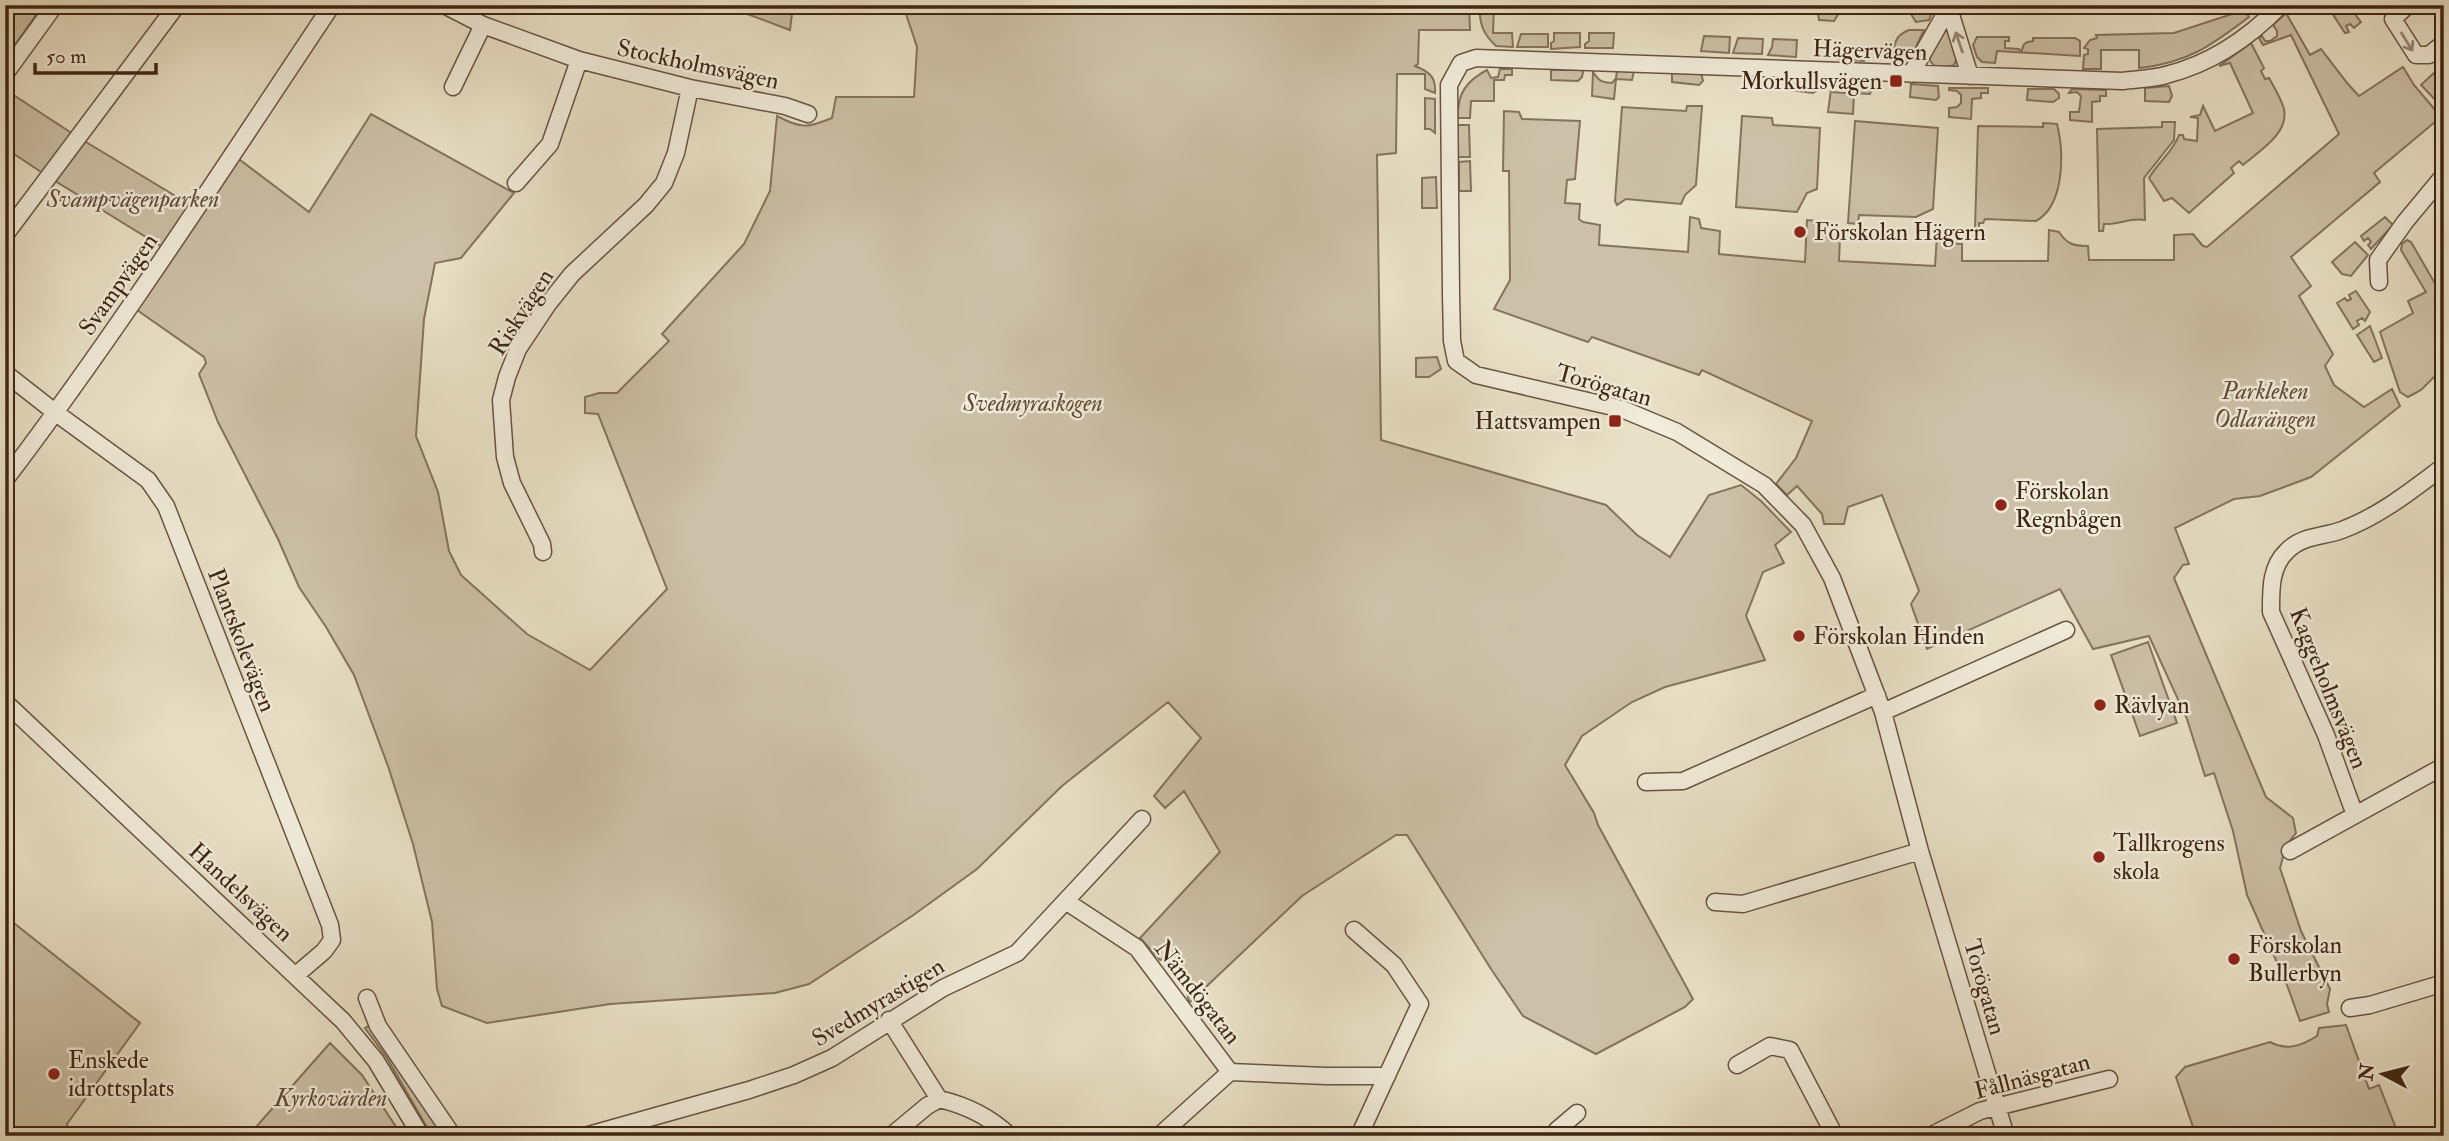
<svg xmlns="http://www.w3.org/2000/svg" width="2449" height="1141" font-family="'IM FELL Double Pica',serif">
  <rect width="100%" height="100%" fill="#e9e1c7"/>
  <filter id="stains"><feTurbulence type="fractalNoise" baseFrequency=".00286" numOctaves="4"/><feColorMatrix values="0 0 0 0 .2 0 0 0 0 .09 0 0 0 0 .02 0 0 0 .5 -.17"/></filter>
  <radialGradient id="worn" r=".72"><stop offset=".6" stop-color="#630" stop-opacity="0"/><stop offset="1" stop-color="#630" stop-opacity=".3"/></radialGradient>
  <!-- green -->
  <path fill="#ccc1a8" stroke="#85735e" stroke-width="2" d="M16 5H43L5 59V21Z
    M723 5H793L790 30Z
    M903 5H1469L1470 30H1419L1418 64 1415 66C1430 72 1436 77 1435 93L1425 89V74H1397L1396 153 1377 155 1381 440 1606 505 1637 535 1670 557 1709 495 1741 485 1761 501 1791 532 1775 545 1784 563 1763 572 1746 616 1765 660 1665 687 1632 702 1582 736 1565 765 1594 813 1598 825 1693 999 1685 1007 1596 1054 1523 1016 1491 969 1407 835H1396L1302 896 1189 1003 1184 972 1171 958 1160 960 1140 938 1220 852 1184 791 1165 808 1154 796 1201 738 1168 702 1062 786 977 869 912 916 809 984 775 993 610 1004 487 1023 442 1006 437 989 432 922 413 844 388 766 354 675 326 627 299 587 278 539 218 422 199 374 206 363 204 357 137 310 236 157 309 212 371 114 514 193 461 258 435 263 424 319 416 436 438 492 449 551 461 575 527 634 590 670 667 589 598 414 585 413V397L599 393H617L669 341 662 334 744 244 770 191 777 116C801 129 808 128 832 118L836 97H914L917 47Z
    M1479 5H1637L1494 6 1493 33H1512L1513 47 1496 46C1482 33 1480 24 1479 5Z
    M1667 5H1935L1929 20 1916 22 1907 8 1887 7 1886 11 1853 9 1852 13H1839L1834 21 1819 20 1818 13 1667 7Z
    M2336 5H2348L2361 22 2354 28 2350 24 2346 26 2349 32 2345 33 2330 10Z
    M2238 12 2246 13 2249 17C2212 45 2188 63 2139 68V50H2101V69H2083L2084 55 2088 54V49L2084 48 2090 40 2097 38 2096 35 2174 33Z
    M2286 13 2310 55 2321 49 2348 84 2359 96 2403 67 2414 85 2441 117 2374 173 2380 182 2291 257 2311 286 2299 296 2333 354 2325 366 2334 385 2364 407 2392 389 2400 406 2311 477 2260 496 2234 499 2175 528 2189 564 2183 565 2174 578 2266 797 2293 818 2296 833 2286 846 2280 868 2301 931 2330 989 2327 1004 2329 1012 2300 1021 2287 985 2247 895 2233 831 2214 773 2205 776 2187 719 2149 636 2093 649 2060 589 1927 649 1911 604 1919 591 1882 495 1848 507 1844 524H1824L1822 514 1797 486 1787 495 1776 484 1796 458 1812 421 1702 370 1699 375 1592 337 1588 342 1494 309 1510 280 1509 171H1503L1504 111 1519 112 1522 119 1580 121 1575 179 1567 180 1565 203 1580 204 1579 219 1583 222 1600 225 1599 245 1688 252 1690 217 1699 219 1701 228 1720 231 1719 254 1805 262 1807 220 1817 221 1821 235 1840 238 1839 261 1935 266 1937 235 1947 243 1962 244V261H2048L2049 230 2059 232C2067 244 2073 246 2088 246L2089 260H2174V235L2193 234 2203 246 2207 247 2339 134 2291 35 2263 45 2259 38 2262 36 2265 41H2270L2277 36V31L2273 25Z
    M1947 24 1958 56 1954 65C1944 70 1933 69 1929 58Z
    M1909 30H1924L1910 60 1894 61C1894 46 1893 36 1909 30Z
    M1554 33H1580V47L1551 49V43L1554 41Z
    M1589 33H1614L1613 48H1585V44L1589 41Z
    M1521 34H1548V47H1517Z
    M1704 36 1730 37 1729 53 1701 51Z
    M1977 37H2009V41H2005V48L2019 49 2020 51 2022 50C2023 43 2026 42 2033 41V38H2075L2080 41V56L1997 51 1995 63 1982 62 1977 57 1973 45Z
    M1738 38 1763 39 1762 54 1733 53Z
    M1773 39 1797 40 1796 57 1768 55 1772 47Z
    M2251 43 2264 68 2261 71 2265 79 2269 78C2274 87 2281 98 2284 109 2289 134 2259 151 2243 165L2239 161 2231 168 2234 173 2189 213 2172 198 2164 201 2149 178C2158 162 2173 152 2179 135H2183L2184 139 2197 141 2198 118 2190 117 2200 115 2203 106 2215 131 2253 113 2230 63 2219 66Z
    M1839 47 1865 48 1864 61 1839 59Z
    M1500 69H1512V75H1505L1504 80H1494V101H1471L1470 118H1458C1457 94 1466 81 1487 70L1491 78 1498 77Z
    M1551 70H1582L1583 72 1582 77 1578 81 1551 80Z
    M1617 71H1634L1632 80 1616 79 1614 99 1592 96 1593 72C1599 80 1599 82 1612 83L1616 78Z
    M1672 71 1701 73 1703 81 1699 85 1672 82Z
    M2436 71 2444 80V109L2421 85Z
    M1791 78 1820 80V88L1813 93 1790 90Z
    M1832 82 1833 92 1845 93 1849 90V82L1873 84 1870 94 1854 93 1853 114 1828 112Z
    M1911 84 1938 86 1939 97 1936 100 1910 97Z
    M2169 86 2172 96 2169 102 2145 101V88Z
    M1949 88H1988V93H1981V98L1972 99 1971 119 1949 117V108L1957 107 1961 103V95L1957 91 1949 90Z
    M2028 89H2054L2059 94V98L2053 102 2027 100Z
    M2072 89 2106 90V96H2100V101L2092 102V122L2070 120V112H2079L2081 96 2077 92 2069 93Z
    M12 94 73 134 44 174 5 148V104Z
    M1425 98 1435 99V133L1430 129H1425Z
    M1687 106H1702L1696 185 1685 195 1681 204 1626 199 1617 205 1615 201 1622 107 1686 111Z
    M1742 116 1772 118 1773 125 1820 128 1817 189 1807 193 1797 212 1736 207Z
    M1855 121 1938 128 1933 209 1916 217 1859 215 1858 224 1848 223Z
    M2162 122H2175L2174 140 2144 178 2145 220C2130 217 2119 225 2104 224L2103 231H2099L2097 129 2162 127Z
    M2043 123 2057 124C2064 152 2065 205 2036 221L1985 219 1983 223H1979V228H1975L1978 126 2043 127Z
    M1457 125H1469L1470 157H1458Z
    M81 139 192 206 162 247 52 179Z
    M1470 161 1471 191H1459V162Z
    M1436 177 1437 208H1422V178Z
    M2385 217 2393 225 2371 249 2368 245 2371 242 2368 238 2364 241 2361 236Z
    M2407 240 2411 242 2444 299V367L2421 390 2408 397 2400 392 2380 332 2413 313 2408 301 2426 292 2401 250 2402 244Z
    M2355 242 2368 255 2351 276 2342 274 2332 262Z
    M2356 291 2370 312 2365 321 2362 318 2357 321 2359 325 2353 329 2337 303 2345 298 2347 301 2351 299 2349 295Z
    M2370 326 2382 358 2374 362 2357 335Z
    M1437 357 1441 369 1429 377H1416V358Z
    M2148 642 2177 723 2140 736 2111 655Z
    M5 916 140 1023 67 1124 69 1136H5Z
    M370 1025 443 1136H432L387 1058 365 1028Z
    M2346 1025 2369 1089 2379 1085 2399 1136H2196L2176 1077 2185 1067 2270 1042C2287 1051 2301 1046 2317 1036L2319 1028Z
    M330 1043 362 1075 402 1136H248Z"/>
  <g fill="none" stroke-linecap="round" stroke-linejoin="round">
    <defs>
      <path id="minor" d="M444 5 483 25 579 60 690 88 785 106 808 114
        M1948 5 1970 76
        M2408 5 2393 19 2416 55H2429L2444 43
        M5 74 55 5
        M1911 74 1948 9
        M453 87 483 25
        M516 183 550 144 579 60
        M5 235 177 5
        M2379 282 2378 260 2405 222 2444 175
        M5 373 56 413 148 480 166 506 330 925 332 940 324 951 296 975
        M5 480C121 327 225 165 332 5
        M543 552 542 544 512 483 505 457 501 400 507 377 518 349 548 304 572 274 646 205 664 183 676 153 690 88
        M5 702 343 1021 376 1061 421 1136
        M1883 712 2066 630
        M1646 782 1683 781 1877 695
        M2355 815 2326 735 2271 612C2271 590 2270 567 2287 551 2302 535 2324 537 2342 530 2380 516 2412 490 2444 466
        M2290 851 2444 766
        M1067 902 1137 948 1230 1072 1326 1076H1387
        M1715 902 1743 904 1920 851
        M1354 930 1394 965 1420 1004 1359 1136
        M367 998 378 1026 453 1136
        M2350 1008 2370 1005 2444 983
        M889 1020 939 1099C965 1105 991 1118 1010 1136
        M1737 1065 1770 1046 1790 1050 1835 1136
        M585 1136 749 1090 794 1075 832 1058 943 988 1017 953 1142 819
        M891 1136 927 1106 939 1099
        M1159 1136 1230 1072
        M1554 1136 1557 1130 1577 1113
        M1930 1136 1980 1111 2109 1079
        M2006 1136 1920 851 1883 712 1832 578 1803 525 1764 485 1677 432 1622 409 1476 375 1456 361 1452 341 1451 294 1449 85 1461 63 1476 58 2122 81C2137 79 2152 79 2166 75 2210 64 2249 38 2281 5"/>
    </defs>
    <!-- minor casing -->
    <use href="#minor" stroke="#695440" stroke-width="19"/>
    <!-- minor -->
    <use href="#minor" stroke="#f1ecdb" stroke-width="16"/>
  </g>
  <!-- one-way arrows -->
  <defs><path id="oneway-shaft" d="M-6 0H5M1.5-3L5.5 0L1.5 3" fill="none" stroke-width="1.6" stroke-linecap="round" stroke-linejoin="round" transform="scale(1.75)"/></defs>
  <g stroke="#988877">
    <use href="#oneway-shaft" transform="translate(1959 42) rotate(-109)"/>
    <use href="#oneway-shaft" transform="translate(2407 42) rotate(58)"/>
  </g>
  <!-- markers -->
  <g fill="#8f2418" stroke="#f1ecdb" stroke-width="2.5">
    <rect x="1889" y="74" width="14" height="14" rx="3.5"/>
    <circle cx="1800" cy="232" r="7"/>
    <rect x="1608" y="414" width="14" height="14" rx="3.5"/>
    <circle cx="2001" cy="505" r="7"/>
    <circle cx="1799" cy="636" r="7"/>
    <circle cx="2100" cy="705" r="7"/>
    <circle cx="2099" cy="857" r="7"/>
    <circle cx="2234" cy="959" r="7"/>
    <circle cx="54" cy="1074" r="7"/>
  </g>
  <g text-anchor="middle" stroke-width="5" stroke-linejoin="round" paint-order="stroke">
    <!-- street labels -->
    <g font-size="24" fill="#3e2513" stroke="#f1ecdb">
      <text transform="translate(1870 50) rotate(2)" y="8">Hägervägen</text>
      <text transform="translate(698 64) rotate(12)" y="8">Stockholmsvägen</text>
      <text transform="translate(118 284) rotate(-55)" y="8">Svampvägen</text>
      <text transform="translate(521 312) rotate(-57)" y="8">Riskvägen</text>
      <text transform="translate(1604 385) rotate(16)" y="8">Torögatan</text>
      <text transform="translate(242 640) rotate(69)" y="8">Plantskolevägen</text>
      <text transform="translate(2329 688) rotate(68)" y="8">Kaggeholmsvägen</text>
      <text transform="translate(241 892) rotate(43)" y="8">Handelsvägen</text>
      <text transform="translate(1985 987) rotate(74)" y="8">Torögatan</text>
      <text transform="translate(1198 992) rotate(52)" y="8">Nämdögatan</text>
      <text transform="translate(878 1002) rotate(-31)" y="8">Svedmyrastigen</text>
      <text transform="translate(2032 1076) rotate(-15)" y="8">Fållnäsgatan</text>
    </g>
    <!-- poi labels -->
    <g font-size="24" fill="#3e2513" stroke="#f1ecdb" text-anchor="start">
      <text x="1882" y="89" text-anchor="end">Morkullsvägen</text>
      <text x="1814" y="240">Förskolan Hägern</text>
      <text x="1601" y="429" text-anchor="end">Hattsvampen</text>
      <text x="2015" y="499">Förskolan<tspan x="2015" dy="28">Regnbågen</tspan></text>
      <text x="1813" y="644">Förskolan Hinden</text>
      <text x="2114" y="713">Rävlyan</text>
      <text x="2113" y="851">Tallkrogens<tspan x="2113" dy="28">skola</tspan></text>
      <text x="2248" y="953">Förskolan<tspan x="2248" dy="28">Bullerbyn</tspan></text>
      <text x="68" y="1068">Enskede<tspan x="68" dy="28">idrottsplats</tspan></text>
    </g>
    <!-- park labels -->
    <g font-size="24" font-style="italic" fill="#624c38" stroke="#f1ecdb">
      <text x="133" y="207">Svampvägenparken</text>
      <text x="2265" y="399">Parkleken<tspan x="2265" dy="28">Odlarängen</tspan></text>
      <text x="1033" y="411">Svedmyraskogen</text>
      <text x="331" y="1106">Kyrkovärden</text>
    </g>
  </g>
  <!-- margin -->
  <rect width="2449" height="1141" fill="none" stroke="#e9e1c7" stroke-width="28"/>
  <rect x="7" y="7" width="2435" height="1127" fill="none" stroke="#3e2513" stroke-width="3.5"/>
  <rect x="14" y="14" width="2421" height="1113" fill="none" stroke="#3e2513" stroke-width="2"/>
  <!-- north arrow -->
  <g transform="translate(2383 1074) rotate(277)" stroke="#f1ecdb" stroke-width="5" paint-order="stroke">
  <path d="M0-5L12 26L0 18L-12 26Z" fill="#3e2513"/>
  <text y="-10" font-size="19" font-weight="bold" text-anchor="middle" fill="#3e2513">N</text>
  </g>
  <!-- scale -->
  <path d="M35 63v10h121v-10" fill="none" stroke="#3e2513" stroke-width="3.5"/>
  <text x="46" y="63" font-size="21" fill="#3e2513" stroke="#f1ecdb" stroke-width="5" paint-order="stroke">50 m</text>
  <rect width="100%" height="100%" filter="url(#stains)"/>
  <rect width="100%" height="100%" fill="url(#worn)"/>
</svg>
